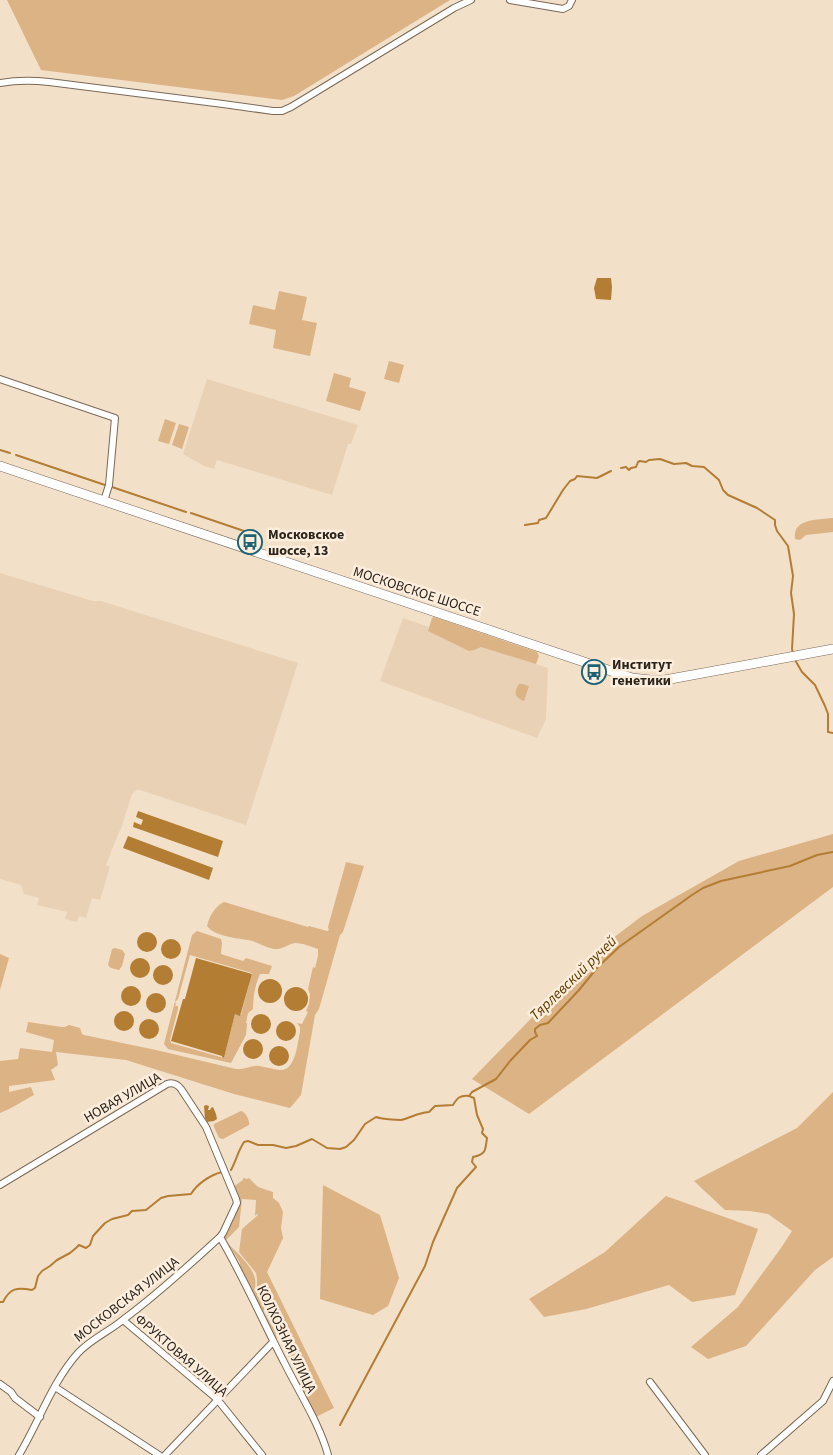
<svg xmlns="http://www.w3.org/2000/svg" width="833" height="1455" font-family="'Source Sans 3',sans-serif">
  <rect width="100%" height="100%" fill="#f3e0c9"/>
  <!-- built -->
  <path fill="#e9d1b6" d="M207 379 358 425 351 444H348L332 495 217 460 214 469 204 466 183 454Z
    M0 573 93 601H101L298 663 246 825 140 790H137L133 793 131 797 121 829 119 832 106 865 110 867 100 900 92 898 86 918 79 916 77 922 65 919 67 912 37 905 39 898 24 894 21 885 0 879Z
    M403 618 548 668 546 719 537 738 380 681Z"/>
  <!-- green -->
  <path fill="#dbb384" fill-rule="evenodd" d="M7 0H450L294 96 282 100 41 70Z
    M279 291 307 297 302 320 317 323 310 356 273 348 276 330 249 324 253 305 275 310Z
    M389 361 404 365 399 383 384 379Z
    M334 373 351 378 349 387 366 392 360 411 326 401Z
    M165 419 176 423 169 444 158 441Z
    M179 424 189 427 182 449 172 445Z
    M833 518V532L806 535 800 540 795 539C792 518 819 520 833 518Z
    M434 617 537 652 539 656 536 664 481 647 474 650 469 651 428 631 432 618Z
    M519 684H522L529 686 524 701C515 697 513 693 519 684Z
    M833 834V887L529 1114 472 1079 600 948 642 916 739 861Z
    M346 862 364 866 343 932 340 935 319 1009 315 1015 301 1095 290 1108 234 1094 126 1060 56 1052 58 1065 51 1070 55 1080 9 1086V1092L31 1087 34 1095C22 1101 13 1108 0 1113V1061L18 1059 20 1048 52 1052 54 1040 26 1032 28 1022 62 1027H65L69 1025 80 1028 82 1034 84 1035 156 1050 236 1069C244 1070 251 1065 259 1066 266 1067 272 1069 279 1070 296 1072 297 1044 300 1032V1027L297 1023 302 1024 308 1012 306 1011 309 1004 310 994 308 989 313 967 315 968 318 956V949C312 947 302 943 296 943 289 943 284 949 277 949 267 949 257 941 247 940 236 938 214 936 207 926 209 917 215 906 224 902L308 927 309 926 327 931 329 930 328 927Z
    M197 931 221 939 222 943 221 954 243 961 246 958 272 966 269 974H260C255 985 253 997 253 1009L248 1013 246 1023H247L246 1035 231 1063 168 1049 164 1044 192 935ZM190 955 252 973 241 1015 235 1014 224 1058 171 1043 170 1040 178 1009V1006H175L176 1004 175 1002 178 999Z
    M115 948 122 950 125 954 122 966 119 970 111 968 108 965 112 949Z
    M0 954 9 958 0 990Z
    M833 1092V1257L815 1270 746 1346 708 1359 691 1347 738 1307 781 1248 792 1231 768 1214 750 1211 725 1210 694 1181 797 1128Z
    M241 1111C246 1112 250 1121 249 1125L223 1139 219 1138 214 1127V1124Z
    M243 1178 247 1179 249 1178 258 1187 273 1192V1198L279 1203 283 1212 281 1228 283 1238 267 1272 334 1408 316 1417 300 1386 298 1374 283 1347 286 1344H289L290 1341 287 1340 286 1343 283 1344 279 1339 280 1325H283V1323H279L278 1331 277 1332 265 1311 266 1304 270 1309 274 1307 272 1305 270 1307 257 1290V1279L256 1273 239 1252 242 1229 258 1215 257 1214 255 1216 256 1200 242 1199 239 1227 226 1240 224 1239 226 1231 238 1207 233 1188 236 1185 243 1180Z
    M323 1185 380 1215 399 1278 388 1306 373 1315 320 1299Z
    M666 1196 758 1229 735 1295 692 1302 669 1285 586 1309 544 1317 529 1299 605 1252Z
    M227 1243C235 1250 253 1267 255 1279 256 1282 255 1287 255 1291L264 1301V1312L275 1331 277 1339 275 1340 239 1265 240 1263 231 1248 229 1249Z"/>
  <!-- water -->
  <path fill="#b37d34" d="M597 278H611L612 287 611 300 596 299 594 288Z
    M138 811 223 841 218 857 133 827 134 822 141 825 143 820 136 817Z
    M128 836 213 868 209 880 123 848Z
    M137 942a10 10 0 1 1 20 0a10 10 0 1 1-20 0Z
    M161 949a10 10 0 1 1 20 0a10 10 0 1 1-20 0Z
    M130 968a10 10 0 1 1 20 0a10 10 0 1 1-20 0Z
    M196 958 252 974 240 1016 235 1014 224 1058 222 1057V1056L171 1041 183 999H185Z
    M153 975a10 10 0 1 1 20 0a10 10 0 1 1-20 0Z
    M258 991a12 12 0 1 1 24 0a12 12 0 1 1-24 0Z
    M121 996a10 10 0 1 1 20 0a10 10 0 1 1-20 0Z
    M284 999a12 12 0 1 1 24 0a12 12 0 1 1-24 0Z
    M146 1003a10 10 0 1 1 20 0a10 10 0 1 1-20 0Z
    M114 1021a10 10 0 1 1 20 0a10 10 0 1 1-20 0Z
    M251 1024a10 10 0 1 1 20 0a10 10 0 1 1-20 0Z
    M139 1029a10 10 0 1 1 20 0a10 10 0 1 1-20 0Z
    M276 1031a10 10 0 1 1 20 0a10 10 0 1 1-20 0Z
    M243 1049a10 10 0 1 1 20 0a10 10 0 1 1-20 0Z
    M269 1056a10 10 0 1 1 20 0a10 10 0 1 1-20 0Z
    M206 1105 209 1106 208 1110H210L211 1108 213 1107 216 1114 217 1119 214 1121 207 1122 205 1118 204 1106Z"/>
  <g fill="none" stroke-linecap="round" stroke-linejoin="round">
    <!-- stream -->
    <path stroke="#b37d34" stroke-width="2" d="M0 450 10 453
      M16 455 105 485
      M621 468 626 467 629 470 631 468 636 467 638 462 640 461 646 462 649 460 660 459 674 464 686 463 692 466 704 467 719 480 723 490 728 495 757 508 775 520V525L777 531 788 546 793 576 791 593 794 614 792 649 793 653
      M112 487 186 512
      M191 513 247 532
      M525 525 538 523 539 520 546 518 563 490 570 481 575 479 577 476 597 478 611 471
      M795 660 802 672 815 685 825 706 828 714V732L833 733
      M231 1170C236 1161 238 1151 244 1142L248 1141 258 1145H273L286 1148 296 1146 312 1139 327 1148 340 1149 346 1147 354 1140 365 1124 376 1117C381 1119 396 1120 401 1120 411 1118 416 1113 429 1112L435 1106 453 1105C457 1098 460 1095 469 1096L472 1092 496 1079 510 1061 530 1040 537 1036 535 1032V1029L540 1025 548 1023 579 990 597 968 619 947 692 895 703 888 721 881 790 866 817 855 833 852
      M0 1302H3C10 1288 17 1287 32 1290L35 1288 38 1276 42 1271 50 1266 57 1260 70 1253 76 1248 79 1245 86 1248 90 1245 93 1236 105 1223 112 1219 128 1215 132 1211 146 1210 161 1198 168 1196 191 1194C197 1184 210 1175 222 1172
      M340 1425 425 1266 433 1242 457 1188 476 1167 472 1162 473 1157C487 1154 485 1150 487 1138L482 1133 483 1129 477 1115 474 1098 469 1096"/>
    <defs>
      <path id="street" d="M510 0 563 9 569 6 572 0
        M0 83C17 80 32 80 49 82L223 104 273 111H282L291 107 454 8 471 0
        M0 379 115 418 109 485 104 501
        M0 1185 167 1084C173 1082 177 1084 181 1089L206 1127 236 1199 237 1203 223 1233 220 1237C189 1265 158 1294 124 1319 110 1331 91 1339 78 1353 52 1382 39 1422 19 1455
        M220 1237C244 1278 263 1322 285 1364 299 1392 320 1425 328 1455
        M123 1320 217 1399 262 1455
        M650 1382 705 1455
        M0 1384 11 1392 15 1398 40 1417
        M55 1387 159 1455
        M165 1455 273 1342
        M761 1455 823 1401 833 1381"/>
      <path id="secondary" d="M0 466 632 678 650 680H665L833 649"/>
    </defs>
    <!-- street casing -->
    <use href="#street" stroke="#7a6956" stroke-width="8"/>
    <!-- secondary casing -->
    <use href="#secondary" stroke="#7a6956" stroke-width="10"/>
    <!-- street -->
    <use href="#street" stroke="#fff" stroke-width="6"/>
    <!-- secondary -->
    <use href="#secondary" stroke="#fff" stroke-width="9"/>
  </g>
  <!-- icons -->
  <defs>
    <symbol id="bus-ring" viewBox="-11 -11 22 22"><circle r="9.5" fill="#fdeddc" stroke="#1c6273" stroke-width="1.5"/><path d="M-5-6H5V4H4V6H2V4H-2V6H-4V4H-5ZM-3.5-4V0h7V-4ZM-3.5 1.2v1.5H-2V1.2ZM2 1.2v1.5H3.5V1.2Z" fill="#1c6273"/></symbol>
  </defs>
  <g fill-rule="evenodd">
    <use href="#bus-ring" x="236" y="528" width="28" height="28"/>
    <use href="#bus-ring" x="580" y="658" width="28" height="28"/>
  </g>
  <g text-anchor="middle" stroke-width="5" stroke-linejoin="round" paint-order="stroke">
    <!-- poi labels -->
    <g font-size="14" font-weight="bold" fill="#2c251d" stroke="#fdeddc" text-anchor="start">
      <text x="268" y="539">Московское<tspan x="268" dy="16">шоссе, 13</tspan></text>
      <text x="612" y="669">Институт<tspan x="612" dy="16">генетики</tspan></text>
    </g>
    <!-- street labels -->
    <g font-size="14" fill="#2c251d" stroke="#fdeddc">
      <text transform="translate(417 591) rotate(18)" y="5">МОСКОВСКОЕ ШОССЕ</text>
      <text transform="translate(122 1097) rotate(-30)" y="5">НОВАЯ УЛИЦА</text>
      <text transform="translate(126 1299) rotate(-38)" y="5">МОСКОВСКАЯ УЛИЦА</text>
      <text transform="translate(287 1339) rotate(64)" y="5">КОЛХОЗНАЯ УЛИЦА</text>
      <text transform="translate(182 1355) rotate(41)" y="5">ФРУКТОВАЯ УЛИЦА</text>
    </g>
    <!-- water labels -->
    <g font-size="15" font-style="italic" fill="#613c00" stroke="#fdeddc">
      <text transform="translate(573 978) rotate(-44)" y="5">Тярлевский ручей</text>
    </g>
  </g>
</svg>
